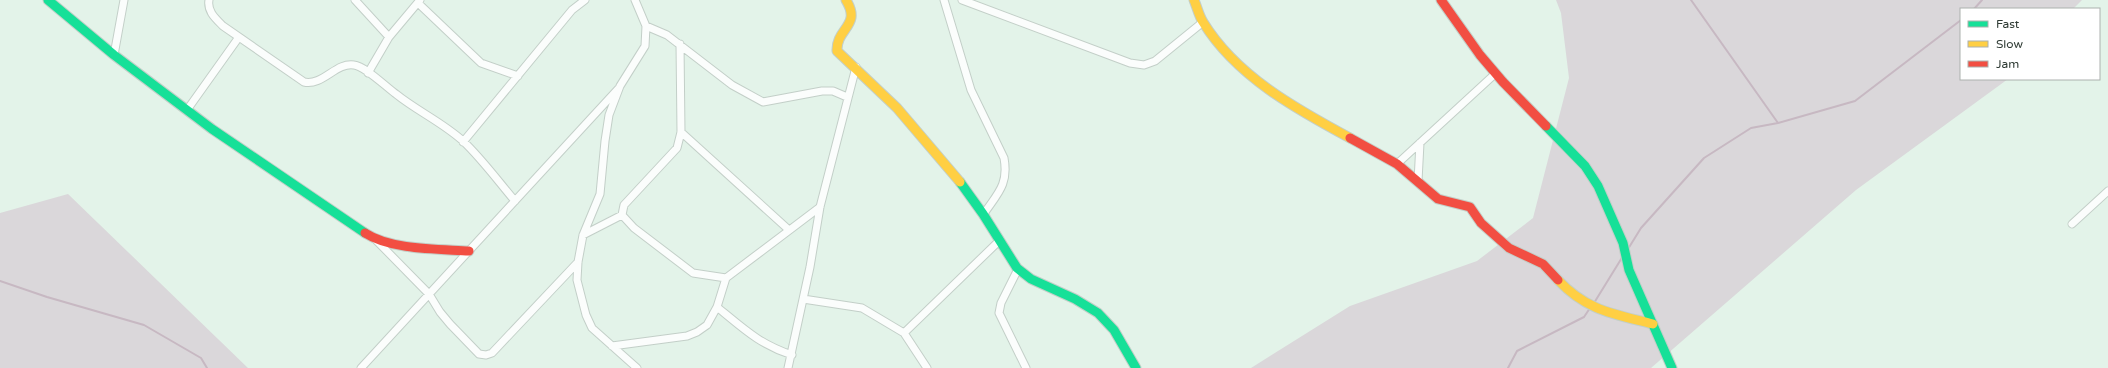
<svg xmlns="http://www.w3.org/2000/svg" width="2108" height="368" font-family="'Varela Round',sans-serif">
  <rect width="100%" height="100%" fill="#e3f3e9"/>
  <!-- green -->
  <path fill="#dad7da" d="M1556 0H2082L2073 9H1961V79H2008L1856 190 1651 368H1251L1350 306 1477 261 1533 218 1569 78 1561 13Z
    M68 194 248 368H0V213Z"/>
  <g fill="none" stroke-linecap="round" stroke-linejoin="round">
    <!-- stream -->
    <path stroke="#c7b8c2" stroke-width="2" d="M1691 0 1778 123
      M1974 9 1982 0
      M1628 249 1641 228 1704 158 1751 128 1778 123 1855 101 1961 20
      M0 281 47 297 144 325 201 358 207 368
      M1594 303 1623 256
      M1508 368 1517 351 1584 317 1590 308"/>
    <defs>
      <path id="street" d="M209 0C207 11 215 18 223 26L304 82C323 86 336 62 354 65 365 66 386 87 396 94 417 111 442 122 463 141 482 159 498 181 515 201
        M355 0 389 37
        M635 0 646 26 645 46 620 86 609 115 605 141 600 194 583 235 578 262 577 280 586 315 592 328 637 368
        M944 0 971 90 1004 158C1009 185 997 194 983 215
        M962 0 1130 63 1144 65 1155 61 1203 22
        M418 3 481 63 518 76
        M646 26 667 35 732 85 763 102 822 91H833L847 97
        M114 55 124 0
        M368 73 389 37 420 0
        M187 110 239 37
        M681 132 789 230
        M463 142 572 10 585 0
        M1397 164 1496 73
        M1418 181 1420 143
        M622 215 634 228 693 273 726 278
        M2072 224 2108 191
        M583 235 622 215 624 205 677 148 681 132 680 44
        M374 238 429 294 440 312 450 324 479 354 486 355 492 353 578 262
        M1018 269 1001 303 999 313 1026 368
        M803 299 862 308 904 333
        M717 307C744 329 759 344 792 355
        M612 346 687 336 697 332 707 325 717 307 726 278 820 207
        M361 368 618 89
        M788 368 810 267 820 207 856 67
        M927 368 904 333 999 241"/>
      <path id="fast" d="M48 0 114 55 212 129 365 233
        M1546 126 1585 166 1598 186 1623 243 1629 270 1672 368
        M960 182 983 214 1017 268 1031 279 1075 299 1098 313 1114 330 1136 368"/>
      <path id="slow" d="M846 0C862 26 836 28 837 51L897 108 960 182
        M1194 0C1197 7 1199 16 1203 22 1236 76 1296 109 1350 138
        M1558 280C1587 311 1614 314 1653 324"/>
      <path id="jam" d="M1441 0 1480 55 1503 82 1546 126
        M1350 138 1397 164 1438 199 1470 207 1481 223 1509 248 1543 264 1558 280
        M365 233C391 250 438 249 469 251"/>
    </defs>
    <!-- street casing -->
    <use href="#street" stroke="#c3cfc8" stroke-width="9"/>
    <!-- fast casing -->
    <use href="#fast" stroke="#c3cfc8" stroke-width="11"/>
    <!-- slow casing -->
    <use href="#slow" stroke="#c3cfc8" stroke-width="11"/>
    <!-- jam casing -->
    <use href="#jam" stroke="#c3cfc8" stroke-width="11"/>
    <!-- street -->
    <use href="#street" stroke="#fbfdfc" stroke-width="7"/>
    <!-- fast -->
    <use href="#fast" stroke="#16e098" stroke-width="9"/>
    <!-- slow -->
    <use href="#slow" stroke="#ffcf43" stroke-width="9"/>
    <!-- jam -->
    <use href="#jam" stroke="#f24e42" stroke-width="9"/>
  </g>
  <!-- legend -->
  <rect x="1960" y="8" width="140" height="72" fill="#ffffff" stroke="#acb1ae"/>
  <rect x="1968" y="21" width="20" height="6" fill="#16e098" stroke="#acb1ae"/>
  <text x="1996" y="28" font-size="12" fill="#2f3b34">Fast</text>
  <rect x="1968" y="41" width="20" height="6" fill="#ffcf43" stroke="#acb1ae"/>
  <text x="1996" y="48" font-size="12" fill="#2f3b34">Slow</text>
  <rect x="1968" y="61" width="20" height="6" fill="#f24e42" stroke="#acb1ae"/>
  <text x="1996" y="68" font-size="12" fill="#2f3b34">Jam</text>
</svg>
